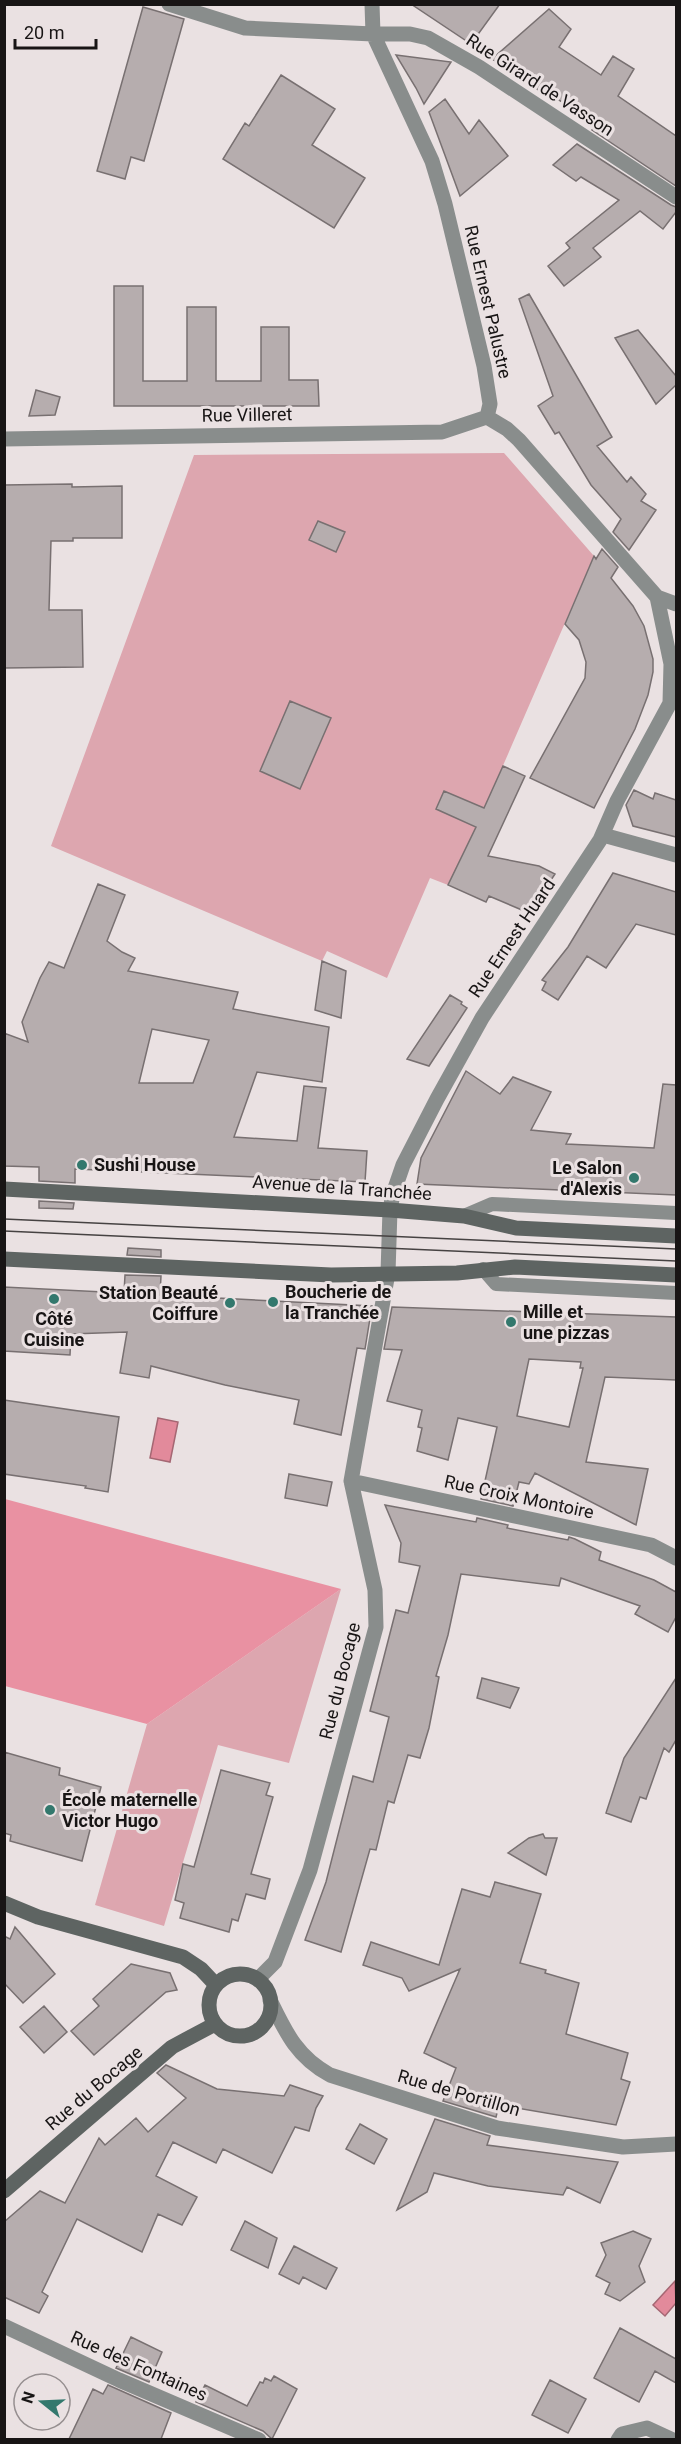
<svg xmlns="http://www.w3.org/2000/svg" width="681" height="2444" font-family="Roboto,sans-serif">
  <rect width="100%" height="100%" fill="#eae1e2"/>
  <!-- green -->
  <path fill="#dda6af" d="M504 453 594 556 462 860 448 885 430 878 387 978 327 951 322 961 51 846 194 455Z
    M341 1589 289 1763 218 1745 164 1926 95 1905 147 1724Z"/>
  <!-- forest -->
  <path fill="#e991a2" d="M5 1499 341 1589 147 1724 5 1686Z"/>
  <!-- water -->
  <path fill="#e28a9b" stroke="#a56773" stroke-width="1.5" d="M158 1418 178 1422 170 1462 150 1458Z
    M675 2281 676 2303 665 2316 653 2305Z"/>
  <!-- building -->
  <path fill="#b6adae" stroke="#787071" stroke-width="1.5" fill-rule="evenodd" d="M411 4H500L471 44Z
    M143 7 184 19 144 161 131 157 125 179 97 171Z
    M549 9 571 29 559 47 601 75 613 56 634 69 618 96 676 136V186L592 130 598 125 545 91 543 93 492 59Z
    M396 55 451 62 424 104 416 88Z
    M281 75 335 109 312 145 365 178 334 228 223 159 245 123 249 126Z
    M445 99 469 134 479 120 508 156 460 196 429 112Z
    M577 144 671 205 676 207V212L663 229 640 211 593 248 601 257 564 286 548 266 570 248 566 243 619 200 581 177 576 181 553 165Z
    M114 286H143V381H187V307H216V381H261V327H289V380H318L319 406H114Z
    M529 294 612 437 597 446 627 482 631 477 646 494 641 501 656 510 629 550 613 532 621 519 591 485 559 432 555 434 538 406 553 396 519 299Z
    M638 330 676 376V385L656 404 615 338Z
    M36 390 60 397 55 415 29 416Z
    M72 484V487L122 486V538H73V541H51L49 610H82L83 667 4 668V485Z
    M318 521 345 532 336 552 309 540Z
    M602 549 618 567 611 578 633 606 644 626 653 659V672L648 695 635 729 594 808 530 778 585 678 586 662 579 640 565 624 594 556 596 559Z
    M290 701 331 718 300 789 260 771Z
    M503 766 525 776 488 856 539 866 555 874 529 913 489 896 486 902 448 885 476 827 436 809 444 791 484 808Z
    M634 790 653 799 655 793 676 800V837L633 826 626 805Z
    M613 873 676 892V935L636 924 606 968 587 956 558 1000 542 990 546 982 542 980 568 947Z
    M98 884 125 895 107 941 122 952 135 958 128 971 238 992 233 1009 329 1027 322 1082 257 1072 234 1137 297 1141 304 1086 326 1088 318 1148 367 1151 365 1182 75 1169V1183L39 1181V1167L4 1166V1033L28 1042 22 1022 40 978 49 962 64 968ZM152 1029 209 1040 193 1083H139Z
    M322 961 346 971 341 1018 315 1010Z
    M450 995 462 1002 461 1004 467 1008 429 1066 407 1059Z
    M466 1071 500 1094 513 1077 551 1092 531 1130 571 1134 566 1144 654 1148 663 1084 676 1085V1195L417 1184 421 1158Z
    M39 1201 74 1203 73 1209 39 1208Z
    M128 1248 161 1250V1257L127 1255Z
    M125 1275 161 1276 160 1295 372 1306 365 1349 357 1348 341 1435 294 1424 299 1400 225 1385 151 1366 149 1378 120 1373 127 1332 71 1334 70 1355 4 1351V1287L124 1293Z
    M392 1307 676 1317V1380L605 1377 586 1462 648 1469 636 1525 535 1473 529 1484 519 1482 513 1506 481 1499 497 1427 458 1418 448 1460 417 1451 422 1428 418 1427 422 1410 387 1401 402 1350 384 1349ZM529 1359 581 1362 580 1368H583L569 1427 517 1416Z
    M4 1400 119 1417 108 1492 85 1488 86 1486 4 1474Z
    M289 1474 332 1482 327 1506 285 1498Z
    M385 1505 476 1522 477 1518 508 1525 507 1528 568 1540 569 1537 575 1539 601 1552 599 1560 654 1580 676 1592V1617L668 1632 635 1614 640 1606 561 1578 559 1586 461 1574 448 1635 436 1676 439 1677 429 1728 420 1758 408 1755 394 1803 388 1801 376 1850 370 1849 341 1952 305 1940 326 1882 353 1776 373 1782 389 1717 370 1711 396 1610 408 1613 420 1566 399 1562 401 1543Z
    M482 1678 519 1688 510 1708 477 1698Z
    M676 1678V1740L669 1752 664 1748 646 1799 640 1797 631 1822 606 1813 624 1758Z
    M4 1752 60 1768 59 1775 101 1787 82 1861 10 1841 11 1835 4 1833Z
    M221 1770 270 1783 266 1795 273 1797 251 1874 270 1879 265 1899 246 1894 238 1921 232 1919 229 1932 180 1918 184 1903 175 1900 183 1864 194 1867Z
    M543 1834 545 1838H557L546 1875 508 1853 529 1838Z
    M495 1882 541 1894 520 1963 546 1970 545 1973 579 1983 566 2034 628 2053 621 2079 630 2082 616 2125 499 2105 496 2117 443 2101 456 2068 424 2053 460 1969 409 1991 402 1978 363 1965 371 1942 439 1965 462 1889 490 1897Z
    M15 1927 55 1974 23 2003 4 1983V1936L10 1939Z
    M131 1964 170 1973 177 1990 166 1992 94 2055 71 2031 99 2006 93 1999Z
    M44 2006 67 2032 44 2053 20 2027Z
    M166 2065 217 2089 284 2096 290 2085 323 2096 316 2108 309 2131 295 2127 272 2173 223 2149 216 2163 173 2142 156 2176 197 2197 182 2225 158 2214 142 2252 77 2219 42 2292 48 2296 39 2313 4 2297V2222L40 2191 65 2203 99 2138 105 2145 136 2118 148 2132 186 2098 157 2073Z
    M435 2119 490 2136 487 2145 618 2162 600 2203 567 2187 563 2195 488 2186 434 2173 427 2192 397 2210Z
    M360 2124 387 2139 374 2164 346 2149Z
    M245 2221 277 2238 268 2268 231 2250Z
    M633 2231 651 2239 639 2266 645 2282 620 2301 605 2294 610 2283 596 2276 606 2255 601 2243Z
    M294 2246 337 2268 326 2289 303 2277 299 2284 279 2274Z
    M620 2328 676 2359V2383L655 2371 639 2402 594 2378Z
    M131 2337 162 2352 149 2382 116 2368Z
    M274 2376 297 2389 272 2439 263 2431 196 2402 205 2385 247 2406 260 2382 263 2383 265 2378 271 2381Z
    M550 2380 586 2399 568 2433 532 2415Z
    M108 2385 171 2413 161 2439H69L93 2389 103 2394Z"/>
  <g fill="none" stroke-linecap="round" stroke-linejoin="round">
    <!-- lane -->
    <path stroke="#898d8c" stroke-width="14" d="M464 1216 492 1204 676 1213
      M483 1269 496 1284 676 1293"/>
    <!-- street -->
    <path stroke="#898d8c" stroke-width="15" d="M169 4 245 28 373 34H410L428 38 479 67 676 197
      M372 4 373 34 432 161 445 204 484 366 490 404 487 417
      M487 417 507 429 519 440 657 597 676 604
      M4 439 442 432 487 417
      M657 597 671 664 670 703
      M603 835 676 855
      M351 1481 651 1545 676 1558
      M258 1979 275 1962 310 1870 376 1627 375 1590 351 1481 388 1273 390 1210 393 1194 403 1165 437 1099 482 1018 600 840 617 801 676 692
      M270 2000C286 2033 297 2057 330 2075L497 2128 623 2147 676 2144
      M4 2326 119 2380 259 2440
      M618 2440 622 2434 647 2428 673 2440"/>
    <!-- secondary -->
    <path stroke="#5e6462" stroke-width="15" d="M4 1189 390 1210 464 1216 516 1228 676 1236
      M4 1259 331 1275 457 1273 515 1267 676 1275
      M4 1903 38 1917 183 1957 201 1969 216 1985
      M209 2005a31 31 0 1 1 62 0a31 31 0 1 1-62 0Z
      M4 2191 172 2047 215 2024"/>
    <!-- tram -->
    <path stroke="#464242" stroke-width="1.5" d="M4 1219 676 1249
      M4 1231 676 1261"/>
  </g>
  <!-- markers -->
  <g fill="#33786d" stroke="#eae1e2" stroke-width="2">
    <circle cx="82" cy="1165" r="6"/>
    <circle cx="634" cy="1178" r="6"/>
    <circle cx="54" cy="1299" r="6"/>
    <circle cx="273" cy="1302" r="6"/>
    <circle cx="230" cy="1303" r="6"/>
    <circle cx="511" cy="1322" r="6"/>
    <circle cx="50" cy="1810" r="6"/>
  </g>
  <g text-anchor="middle" stroke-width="6" stroke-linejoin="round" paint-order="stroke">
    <!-- street labels -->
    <g font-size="18" fill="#181515" stroke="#eae1e2">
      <text transform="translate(540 85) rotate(33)" y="6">Rue Girard de Vasson</text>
      <text transform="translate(488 302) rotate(77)" y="6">Rue Ernest Palustre</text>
      <text transform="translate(247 415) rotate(-1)" y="6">Rue Villeret</text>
      <text transform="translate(512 938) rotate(-56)" y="6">Rue Ernest Huard</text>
      <text transform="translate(342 1188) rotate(4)" y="6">Avenue de la Tranchée</text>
      <text transform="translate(519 1497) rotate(12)" y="6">Rue Croix Montoire</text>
      <text transform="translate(340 1681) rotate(-76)" y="6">Rue du Bocage</text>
      <text transform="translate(94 2088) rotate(-40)" y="6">Rue du Bocage</text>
      <text transform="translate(459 2093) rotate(16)" y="6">Rue de Portillon</text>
      <text transform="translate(139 2366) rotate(24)" y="6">Rue des Fontaines</text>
    </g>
    <!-- poi labels -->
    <g font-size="18" font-weight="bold" fill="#181515" stroke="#eae1e2" text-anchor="start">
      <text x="94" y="1171">Sushi House</text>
      <text x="622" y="1174" text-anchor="end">Le Salon<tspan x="622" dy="21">d'Alexis</tspan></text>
      <text x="285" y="1298">Boucherie de<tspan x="285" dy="21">la Tranchée</tspan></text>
      <text x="218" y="1299" text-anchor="end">Station Beauté<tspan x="218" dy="21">Coiffure</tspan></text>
      <text x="523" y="1318">Mille et<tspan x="523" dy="21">une pizzas</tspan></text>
      <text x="54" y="1325" text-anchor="middle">Côté<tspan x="54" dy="21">Cuisine</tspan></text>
      <text x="62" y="1806">École maternelle<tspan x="62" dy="21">Victor Hugo</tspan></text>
    </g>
  </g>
  <!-- border -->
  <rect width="681" height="2444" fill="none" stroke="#181515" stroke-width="12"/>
  <!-- north arrow -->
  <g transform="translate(42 2402) rotate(288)"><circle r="28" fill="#eae1e2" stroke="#968f90" stroke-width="1.5"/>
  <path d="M0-4.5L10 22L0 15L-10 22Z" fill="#33786d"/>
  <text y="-9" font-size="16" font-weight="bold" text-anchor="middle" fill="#181515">N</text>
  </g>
  <!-- scale -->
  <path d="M15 39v9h81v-9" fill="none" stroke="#181515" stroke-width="3"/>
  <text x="24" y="39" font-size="18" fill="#181515" stroke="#eae1e2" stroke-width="4.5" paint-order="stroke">20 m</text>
</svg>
